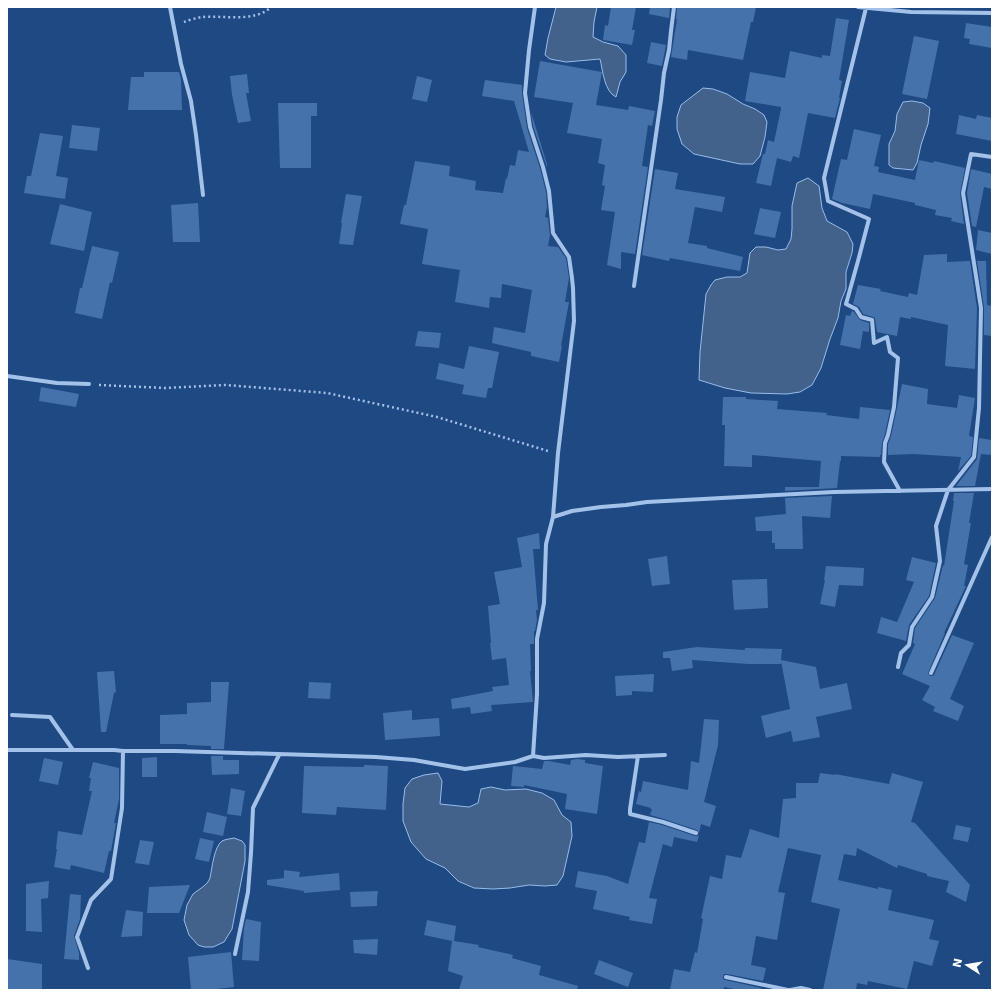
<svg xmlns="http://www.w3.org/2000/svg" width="999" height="997" font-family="'DejaVu Sans',sans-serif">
  <rect width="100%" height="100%" fill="#1e4982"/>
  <!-- water -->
  <path fill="#42628c" stroke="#97bdeb" d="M556 7H597L594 22 593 37 603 42 618 46 626 55V72L620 82 616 97C604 91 603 71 600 59L566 62 550 59 545 55 548 38Z
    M703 88 713 89 727 94 743 104 755 109 764 115 767 122 765 137 760 156 753 164H740L694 154 682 144 677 129V117L681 105Z
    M912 101 923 103 930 108 928 124 921 145 917 163 913 170 893 168 889 165V144L895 131 897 114 903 102Z
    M808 178 819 186 822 208 827 221 847 232 853 244 852 253 846 272V289L841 301 838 318 830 339 821 368 812 385 800 392 787 394 751 393 725 388 699 380 700 352 706 294 711 285 715 280 727 277H740L747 273 750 253 756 247H766L778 250 786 249 791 239 792 229V206L797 183Z
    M438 773 442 781 440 804 469 807 478 803 481 789 491 787 505 790 526 789 542 793 554 800 562 815 571 822 572 836 563 876 557 885 545 886 529 885 510 888 493 889 474 888 458 881 445 868 426 859 411 842 403 821V804L405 788 412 779 424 775Z
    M234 838 242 841 245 845V861L232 929 224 942 213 947H204L198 945 189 935 184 920 187 905 193 894 204 886 208 882 210 878C212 868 214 847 222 841 226 839 230 839 234 838Z"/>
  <!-- building -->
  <path fill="#4672ab" d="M611 7H636L632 30H635L632 45 603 40 605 25 608 26Z
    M650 7H670L669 18 649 14Z
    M677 7H756L753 22H751L743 60 688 50 687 60 671 57 677 19H676Z
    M836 18 849 20 839 80 842 81 839 98H840L835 118 808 113 799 158 793 156 791 162 777 158 771 186 756 183 763 154H765L768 140 774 142 781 109V107L745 101 750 72 785 78 790 51 822 58V55L830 56Z
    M966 23 992 27V48L969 44 970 39 964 38Z
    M914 36 939 41 927 99 902 94Z
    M651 42 666 45 662 66 647 63Z
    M540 61 602 72 596 105 628 110 629 106 655 111 652 126 648 125 642 166 648 167 635 254 621 252V269L607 265 615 212 601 210 605 186 602 185 605 165 598 163 602 139 567 133 573 103 534 97Z
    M144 72H179L181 79 182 110H128L131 77H144Z
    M247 74 249 93H246L251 121 238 123 232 95 230 76Z
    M417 76 432 80 427 102 412 99Z
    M485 80 522 85V93L527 128 540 168 546 192 547 207 545 217 548 218 550 235 548 246 558 247 566 258 569 278 565 302H569L561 346H562L559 362 531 356V352L492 343 494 327 525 333 532 290 502 284 501 298 490 297 489 308 455 302 460 270 422 264 428 229 400 224 404 205H406L415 161 450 166 449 176 476 181 475 190 503 193 506 178 507 179 510 165 515 166 518 150 529 152 514 101 482 96Z
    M278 103H317V116H311V168H280Z
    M531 112 547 164V167L533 126Z
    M959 115 976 119 977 115 992 118V141L956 134Z
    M72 125 100 128 97 151 69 148Z
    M854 129 881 135 874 166 879 167 878 172 915 180 919 160 933 163 934 161 965 168 960 193 964 224 951 221 952 218 935 215 936 210 915 205V203L873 194 870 209 842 203 832 199 841 159 847 160Z
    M40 133 63 136 56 176 68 178 65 199 24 193 27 176H31Z
    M655 169 678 173 675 189 725 197 722 212 695 207 688 243 707 246V248L743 257 740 271 670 258 669 261 642 255Z
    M971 169 992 174V189L984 187 976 227 972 226 967 193Z
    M346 194 362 196 353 245 339 244 342 223H341Z
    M198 203 200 242H173L171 205Z
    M60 204 92 212 84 251 50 244Z
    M760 208 781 212 775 238 754 234Z
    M978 230 992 233V254L976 250Z
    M92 246 119 252 112 283 110 282 102 319 75 313 80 288H82Z
    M947 254V262L970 261 977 308 975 369 945 366 948 325 911 317V319L900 317 897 336 877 332 875 318 873 317 863 314 859 307 853 304 858 285 881 289 880 291 908 297 909 293 917 295 924 255Z
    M977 261H986L987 305 992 306V336L984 335V307Z
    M852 311 854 312 860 320 869 323V331L868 332 863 331 860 349 840 345 846 315 850 316Z
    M418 331 441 333 439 348 415 346Z
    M469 346 499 352 492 388H488L486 398 462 394 464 385 436 379 439 363 464 369Z
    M902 384 928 389 927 404 957 408 959 395 975 398 969 436 973 437 971 456 958 471 961 457 914 454 888 455V444L891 436Z
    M41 387 79 394 76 407 39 401Z
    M723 397H746V399L778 401 777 409 827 413 826 415 859 419 860 407 890 410 885 434 882 443 881 455H880V457L841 456V461H840L837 488 785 491V487H819L821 461 752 455V467L724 466 725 425H722Z
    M979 438 992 440V455L981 454 975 486H956L977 459Z
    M954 493H974L969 523H971L964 564 968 565 964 586H966L944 633H945L928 673 930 676H932L934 675 952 635 974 643 950 699 964 706 958 721 933 711 935 707 922 700 930 686 902 674 915 644 913 643 915 628 935 598 943 565 944 566 954 501H953Z
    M832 496 830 518 802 516 803 549H775V543H772V531H756L755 517 786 514 785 498Z
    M539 533 540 549H533L538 610H536L537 620 535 631H534V644H530L531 671H530L533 702 491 705 492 711 471 714 470 707 452 709 451 699 493 691 492 687 509 685 506 658 492 660 490 643H491L488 606 500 604 494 572 522 567 517 538Z
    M667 556 670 584 652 586 648 559Z
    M912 557 936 563 929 596 909 625 906 641 877 633 881 617 897 622 914 582 906 580Z
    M826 566 864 568 863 586 839 585 835 607 820 604 825 580H824Z
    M767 579 768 608 734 610 732 580Z
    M697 647 745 650V648L782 649 781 660 816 667 820 689 847 683 852 709 816 717 820 737 793 742 791 731 766 738 761 716 790 709 781 661V664H748L692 660 693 668 672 671 670 658H663V652Z
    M114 671 116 692 114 693 106 732H101L97 672Z
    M654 674 653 692 632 691V695L616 696 615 676Z
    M211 682H229L224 749H211V746L187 745V744H160V715L187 714V703L211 702Z
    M309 682 331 683 330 699 308 698Z
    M412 710V720L439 718 440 736 385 740 383 713Z
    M704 719 719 720 718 745 704 802 716 806 710 827 701 824 699 833 697 830 664 819 650 815 652 809H650L651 808 636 804 639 791 641 792 643 781 688 790 691 761 699 763Z
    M211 756H223V760H239V774L212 775Z
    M157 757V777H142V758Z
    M44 758 63 762 58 785 39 781Z
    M578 759 585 760V763L603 766 597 814 565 809 567 794 524 785V787L511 786 513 766 542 769 544 761H549L570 765 571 760Z
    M93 762 119 768V799L114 823H116L111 851H109L104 873 71 865 70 870 54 867 57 849H56L58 831 82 835 92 791H89L91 778H89Z
    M364 765 388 766 386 810 337 807 336 815 302 813 304 766 364 767Z
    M820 773 835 775V774L889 784 892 773 923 782 911 822 915 823 970 885 966 902 946 892 949 881 927 876V874L898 865 897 868 857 848 856 856 844 854 838 880 878 889V887L892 890 888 910 934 920 929 939 939 941 932 966 914 961 907 989 868 981 867 985 857 983 856 990H823L840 909 811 902 821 855 788 848 778 892 785 893 777 940 756 936 751 965 766 968 763 981 727 974H724L723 977V979L725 980 761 988V990H739L724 987V990H670L674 969 690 972 695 952 697 953 703 919 701 918 710 876 722 879 726 855 741 858 750 829 779 838 783 799 796 798V783H818Z
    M231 788 245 791 241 816 227 814Z
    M207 812 227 817 223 836 203 832Z
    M649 822 662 825 695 836H697L699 835 697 842 674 837 672 847 663 844 649 898 657 899 652 924 629 920 630 917 593 909 597 891 575 887 578 871 607 876 628 884 639 842 645 843Z
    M956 825 971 828 968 842 953 839Z
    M200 838 214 841 209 862 195 859Z
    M140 840 154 842 149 865 135 863Z
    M284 870 300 872 299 877 339 873 340 890 304 893V891L267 885V880L284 878Z
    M49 881 48 898 41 899 42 932 26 931V884Z
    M190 885 179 913H147L149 887Z
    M378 891 377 899V906L351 907 350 892Z
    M70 894 81 895 80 919 74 936 79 953V960L64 959Z
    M126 910 143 912 142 936 121 937Z
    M246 919 261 922 259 961 242 960 244 928Z
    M427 920 456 926 454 941 479 945 478 947 513 955 512 958 541 966 539 975 578 986 577 990H459L463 976 448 971 452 941 424 935Z
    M378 939 377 955 354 953 353 940Z
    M231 952 234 987 208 990H191L188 957Z
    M7 959 42 964V990H7Z
    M599 960 633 973 628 987 594 974Z"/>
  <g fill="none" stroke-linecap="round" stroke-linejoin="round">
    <!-- path -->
    <path stroke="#a4c2e9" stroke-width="2.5" stroke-dasharray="2 3" stroke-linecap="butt" d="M184 22C189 20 196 18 202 17 222 15 255 23 271 7
      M99 385 165 388 226 385 327 393 437 417 548 451"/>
    <!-- street -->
    <path stroke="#a4c2e9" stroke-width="4" d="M170 7 181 64 191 101 196 135 203 195
      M535 7 529 50 525 93 530 127 543 167 549 191 553 233 569 257 572 278 573 288 574 321 558 453 553 517
      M858 7 911 12 992 13
      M866 8 824 178 828 201 869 219 858 261 846 304 856 309 861 317 872 320 874 343 887 337 890 352 898 358 894 407 888 435 885 443 884 462 900 491
      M634 286 661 100 664 73 669 50 671 31 674 7
      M7 376 57 383 89 384
      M898 667 901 653 909 645 912 627 932 597 940 561 936 526 948 490 974 457 979 408 981 308 963 193 971 154 992 157
      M931 673 992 537
      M12 715 50 717 73 750
      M7 750H114L123 751H175L376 757 414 760 465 769 515 762 533 756 537 694V639L544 603 546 544 553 517 572 511 601 507 626 505 647 502 834 492 992 489
      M533 756 544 758 586 755 618 757 665 755
      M638 756 630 809V814L663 822 696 833
      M235 954 248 892 251 853 253 808 279 755
      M88 968 77 937 91 900 111 879 122 808 123 751
      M726 977 788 990
      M790 990 801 988 810 990"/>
  </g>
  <!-- border -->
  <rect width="999" height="997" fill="none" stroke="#ffffff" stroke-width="16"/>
  <!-- north arrow -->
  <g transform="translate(967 965) rotate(282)" stroke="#1e4982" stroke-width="3" paint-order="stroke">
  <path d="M0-3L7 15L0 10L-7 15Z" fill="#ffffff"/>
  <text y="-6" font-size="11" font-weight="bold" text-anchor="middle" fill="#ffffff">N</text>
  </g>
</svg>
